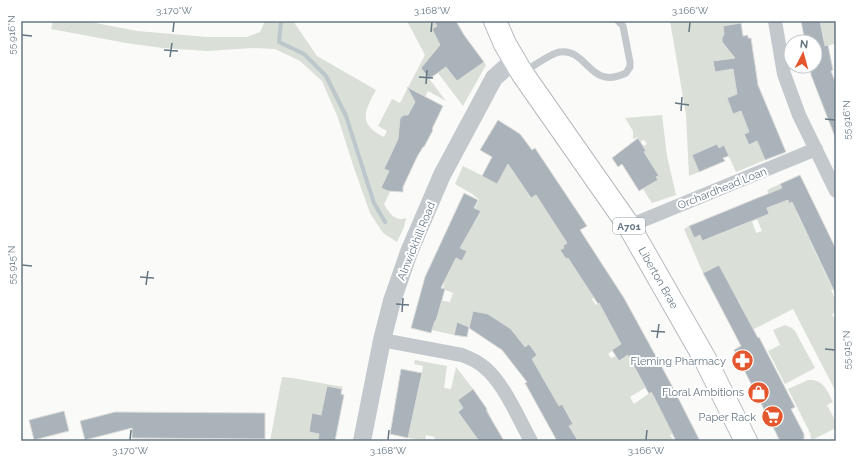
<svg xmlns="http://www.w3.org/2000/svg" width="857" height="462" font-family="Raleway,sans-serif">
  <rect width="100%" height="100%" fill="#fafaf8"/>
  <!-- green -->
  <path fill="#dadfd7" d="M53 21H85L137 31 207 37H247L260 32 265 21H293L317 56 376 90C364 112 358 124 384 137L387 131 378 126 392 99 400 103 425 55 407 21H435L437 26 432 29 441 46 464 35 468 40 445 57 457 81 484 62 486 65 463 106 438 73 443 69 429 59 421 68 446 101 428 91 425 97 413 92 412 96 416 100 414 103 420 106 409 115H404L400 118 399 124 422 148 418 155 412 152 387 162 384 169 389 171 381 188 390 192 384 204C389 213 395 222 406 218L404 227 397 242 383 233 370 213 354 168 338 118 322 81 300 61 275 49 253 48 207 51 163 48 126 43 51 29Z
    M670 21H741V23L723 26 724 36 722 39 723 44 725 45 726 49 739 48 740 57 713 61 715 71 733 69 741 111 743 115 749 113 773 122 744 134 749 145 757 141 765 160 736 172 724 146 719 148 717 144 692 155 699 172 689 176 686 115Z
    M820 21H836V48L835 44 824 46 816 40 824 38Z
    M662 115 667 156 676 195 652 203 643 189 658 180 656 177 658 176 638 156 646 151 643 146 647 144 644 140 640 142 638 137 633 139V131L625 118Z
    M522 136 529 146 515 163 510 167 516 176 521 172 530 185 525 189 530 198 536 194 550 217 555 213 580 230 583 235 564 247 561 251 566 259 570 257 595 296 592 299 596 305 603 301 624 342 608 354 611 358 616 356 620 361 628 355 642 382 664 370 666 375 646 387 630 397 634 404 651 392 654 397 656 396 674 433 670 435 673 440 677 438 678 441H578L576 437 563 429 573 423 562 404 542 415 557 403 541 374 518 370 537 355 529 344 525 347 513 333 514 331 509 328 498 340 507 326 488 314 481 324 476 323 478 312 473 311 469 327 457 322 454 335 432 330 435 321H436L438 315 416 309 418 303 437 309 439 300 450 302 453 293 443 289 445 280 426 274 430 267 448 275 456 258 462 261 467 251 460 248 473 223H475L481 211 475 208 479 199 474 196V195L455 184 463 166 497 183Z
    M780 184 789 204 809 195 802 208 796 212 806 233 824 225 817 235 809 239 819 261 836 253V260L822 267 832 288H836L831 290 836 300V312L832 314 835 320H836V392L793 309 737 338 750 324 738 299 721 308 732 290 719 265 703 273 684 229 689 226 694 237 700 235 703 241 752 221 756 233 762 231 757 219 769 214 767 208 773 206 767 190Z
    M785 325 792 328 795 331 815 368 785 384 768 351 780 345 773 330Z
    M415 360 447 366 444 388 451 389 456 367 473 389 458 400 463 408 458 412 467 424 487 409 491 418 472 428 478 439 475 441H434L435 437 426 435 425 440 408 438 413 414 404 401 416 403 423 366 414 364Z
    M282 377 293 378 343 387 342 389 327 386 321 417 311 418 309 432 319 434 318 441H270Z
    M808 380C823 379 827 390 833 402L827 405 836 422V428L812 440 810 436 811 435 788 389Z"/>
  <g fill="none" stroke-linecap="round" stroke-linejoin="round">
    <!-- stream -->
    <path stroke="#bbc7cb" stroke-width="4" d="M281 21 279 42 304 54 326 76 346 116 374 203 385 222"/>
  </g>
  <!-- building -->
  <path fill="#aab3b9" stroke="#dcdcda" d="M434 21H456L464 35 484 62 457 81 446 67 429 79 421 68 440 45 432 29 437 26Z
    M801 21H820L825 46 828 45 833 70 831 71 836 84V137H835L811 75 810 66H815V40L805 42Z
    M741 23 743 36 748 35V38H751L758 85 786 152 765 160 757 141 749 145 744 134 749 132 741 111 733 114 727 98 737 94 733 69 715 72 713 61 735 58 722 42V38L724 34 723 26Z
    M407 87 443 106 432 129 433 130 424 147H423L417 157 403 187V192L388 191 381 188 389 171 384 169 398 139 400 118 404 115H408L415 102Z
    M498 120 520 134 532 150 535 148 587 226 580 230 624 298 670 382 700 441H676L654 397 651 392 649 394 628 355 619 361 612 350 621 344 599 303 598 304 568 258 566 259 560 250 564 248 563 246 567 243 536 195 531 198 508 164 497 184 482 176 492 157 480 150Z
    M638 138 646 151 644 152 659 176 656 177 658 180 639 191 622 164 618 167 612 158Z
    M717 144 719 148 724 145 729 156 723 158 725 161 699 172 692 155Z
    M800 175 836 249V295L792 202 789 204 788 200 767 208 769 214 702 241 700 235 694 238 689 226 782 188 780 184Z
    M464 193 478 200 474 208 481 211 460 248 467 251 462 261 456 258 441 288 445 289 436 321H435L431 333 411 328 425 277Z
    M719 265 758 338 759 337 762 343 795 407 791 409 804 434V439L799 441H780L734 350 741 346 703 273Z
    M473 311 488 314 511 329 525 347 529 344 537 355 532 359 559 406 562 404 573 424 569 426 578 441H557L525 383 527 382 502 350 469 328Z
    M457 322 469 327 467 337 454 335Z
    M401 369 422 373 408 438 390 434Z
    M327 386 342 389 341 394 344 395 335 441H318L319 434 309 432 312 413 321 415Z
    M473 389 487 409 486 410 504 441H479L458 412 463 408 458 400Z
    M64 411 69 431 34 440 29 420Z
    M115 412 265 413V439L132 438V428L85 440 80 421Z"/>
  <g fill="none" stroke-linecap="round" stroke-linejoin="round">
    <defs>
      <g id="primary">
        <path id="s1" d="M495 21 505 44 522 73 629 226 705 359 746 441"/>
      </g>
    </defs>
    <!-- primary casing -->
    <use href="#primary" stroke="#b5babe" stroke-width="24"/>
    <!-- service -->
    <path stroke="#c3c8cc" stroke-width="7" d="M524 72C534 66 549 54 560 52 588 48 589 91 626 73L630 67V62L623 26 618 21"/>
    <!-- minor -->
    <path stroke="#c3c8cc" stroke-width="14" d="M775 21 784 74 799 115 836 191
      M629 226 816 149
      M382 340 462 355C470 358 477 361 484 367 504 383 518 418 531 441"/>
    <!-- tertiary -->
    <path stroke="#c3c8cc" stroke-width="18" d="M362 441 382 340 392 301 409 252 442 175 494 78 514 60"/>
    <!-- primary -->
    <use href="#primary" stroke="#fff" stroke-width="22"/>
  </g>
  <!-- ticks -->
  <path fill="none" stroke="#657683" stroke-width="1.5" d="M173 32 174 22M431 32 432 22M689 32 690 22M22 35 32 36M164 50 178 51M170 57 172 43M419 77 433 78M426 84 427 70M675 103 689 105M681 111 682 97M825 119 835 120M22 265 32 266M140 277 154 278M146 285 148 271M396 304 409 305M402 312 403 298M651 331 665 332M657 338 659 324M825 349 835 350M130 440 131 430M388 440 389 430M646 440 647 430"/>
  <!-- icons -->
  <defs>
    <symbol id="pharmacy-disc" viewBox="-11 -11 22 22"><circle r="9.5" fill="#e4572e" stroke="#fff"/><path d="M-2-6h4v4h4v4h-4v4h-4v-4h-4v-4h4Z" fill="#fff"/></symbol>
    <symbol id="shop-disc" viewBox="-11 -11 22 22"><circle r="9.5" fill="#e4572e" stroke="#fff"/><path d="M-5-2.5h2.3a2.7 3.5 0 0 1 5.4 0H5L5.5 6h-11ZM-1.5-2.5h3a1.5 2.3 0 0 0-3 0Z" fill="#fff"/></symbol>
    <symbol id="supermarket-disc" viewBox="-11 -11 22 22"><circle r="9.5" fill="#e4572e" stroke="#fff"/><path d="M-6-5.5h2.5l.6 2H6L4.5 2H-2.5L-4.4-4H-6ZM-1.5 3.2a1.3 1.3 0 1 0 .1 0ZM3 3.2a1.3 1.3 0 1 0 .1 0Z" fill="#fff"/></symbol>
  </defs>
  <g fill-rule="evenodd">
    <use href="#pharmacy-disc" x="730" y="348" width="25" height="25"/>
    <use href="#shop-disc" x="746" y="380" width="25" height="25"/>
    <use href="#supermarket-disc" x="760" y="404" width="25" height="25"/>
  </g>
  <g text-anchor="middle" stroke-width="4" stroke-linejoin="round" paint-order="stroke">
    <!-- shield labels -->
    <rect fill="#fff" stroke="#939fa8" stroke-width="1" x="613" y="218" width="32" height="16" rx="3"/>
    <g font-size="10" font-weight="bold" fill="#657683">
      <text x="629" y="230">A701</text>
    </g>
    <!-- street labels -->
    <g font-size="11" fill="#657683" stroke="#fff">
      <text transform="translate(722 188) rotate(-22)" y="4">Orchardhead Loan</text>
      <text transform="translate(416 241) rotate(-68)" y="4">Alnwickhill Road</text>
      <text dy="4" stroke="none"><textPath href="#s1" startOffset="305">Liberton Brae</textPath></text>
    </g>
    <!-- poi labels -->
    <g font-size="11" fill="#657683" stroke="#fff" text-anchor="end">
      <text x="726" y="365">Fleming Pharmacy</text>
      <text x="744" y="396">Floral Ambitions</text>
      <text x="756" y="421">Paper Rack</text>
    </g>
  </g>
  <!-- border -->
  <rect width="857" height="462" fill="none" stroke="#ffffff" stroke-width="44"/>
  <!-- north arrow -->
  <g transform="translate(803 54) rotate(6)"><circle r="19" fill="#ffffff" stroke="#c1c8cd"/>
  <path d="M0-3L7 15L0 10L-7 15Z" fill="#e4572e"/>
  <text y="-6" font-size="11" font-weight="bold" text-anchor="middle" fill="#657683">N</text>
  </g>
  <rect x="22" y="22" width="813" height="418" fill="none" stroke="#657683" stroke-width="1.5"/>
  <g font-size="10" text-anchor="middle" fill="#657683">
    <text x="174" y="14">3.170°W</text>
    <text x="432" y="14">3.168°W</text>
    <text x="690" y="14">3.166°W</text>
    <text transform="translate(11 35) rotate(-90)" y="4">55.916°N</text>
    <text transform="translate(846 120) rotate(-90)" y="4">55.916°N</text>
    <text transform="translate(11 265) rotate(-90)" y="4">55.915°N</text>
    <text transform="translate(846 350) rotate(-90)" y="4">55.915°N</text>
    <text x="130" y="454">3.170°W</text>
    <text x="388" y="454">3.168°W</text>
    <text x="646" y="454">3.166°W</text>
  </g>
</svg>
